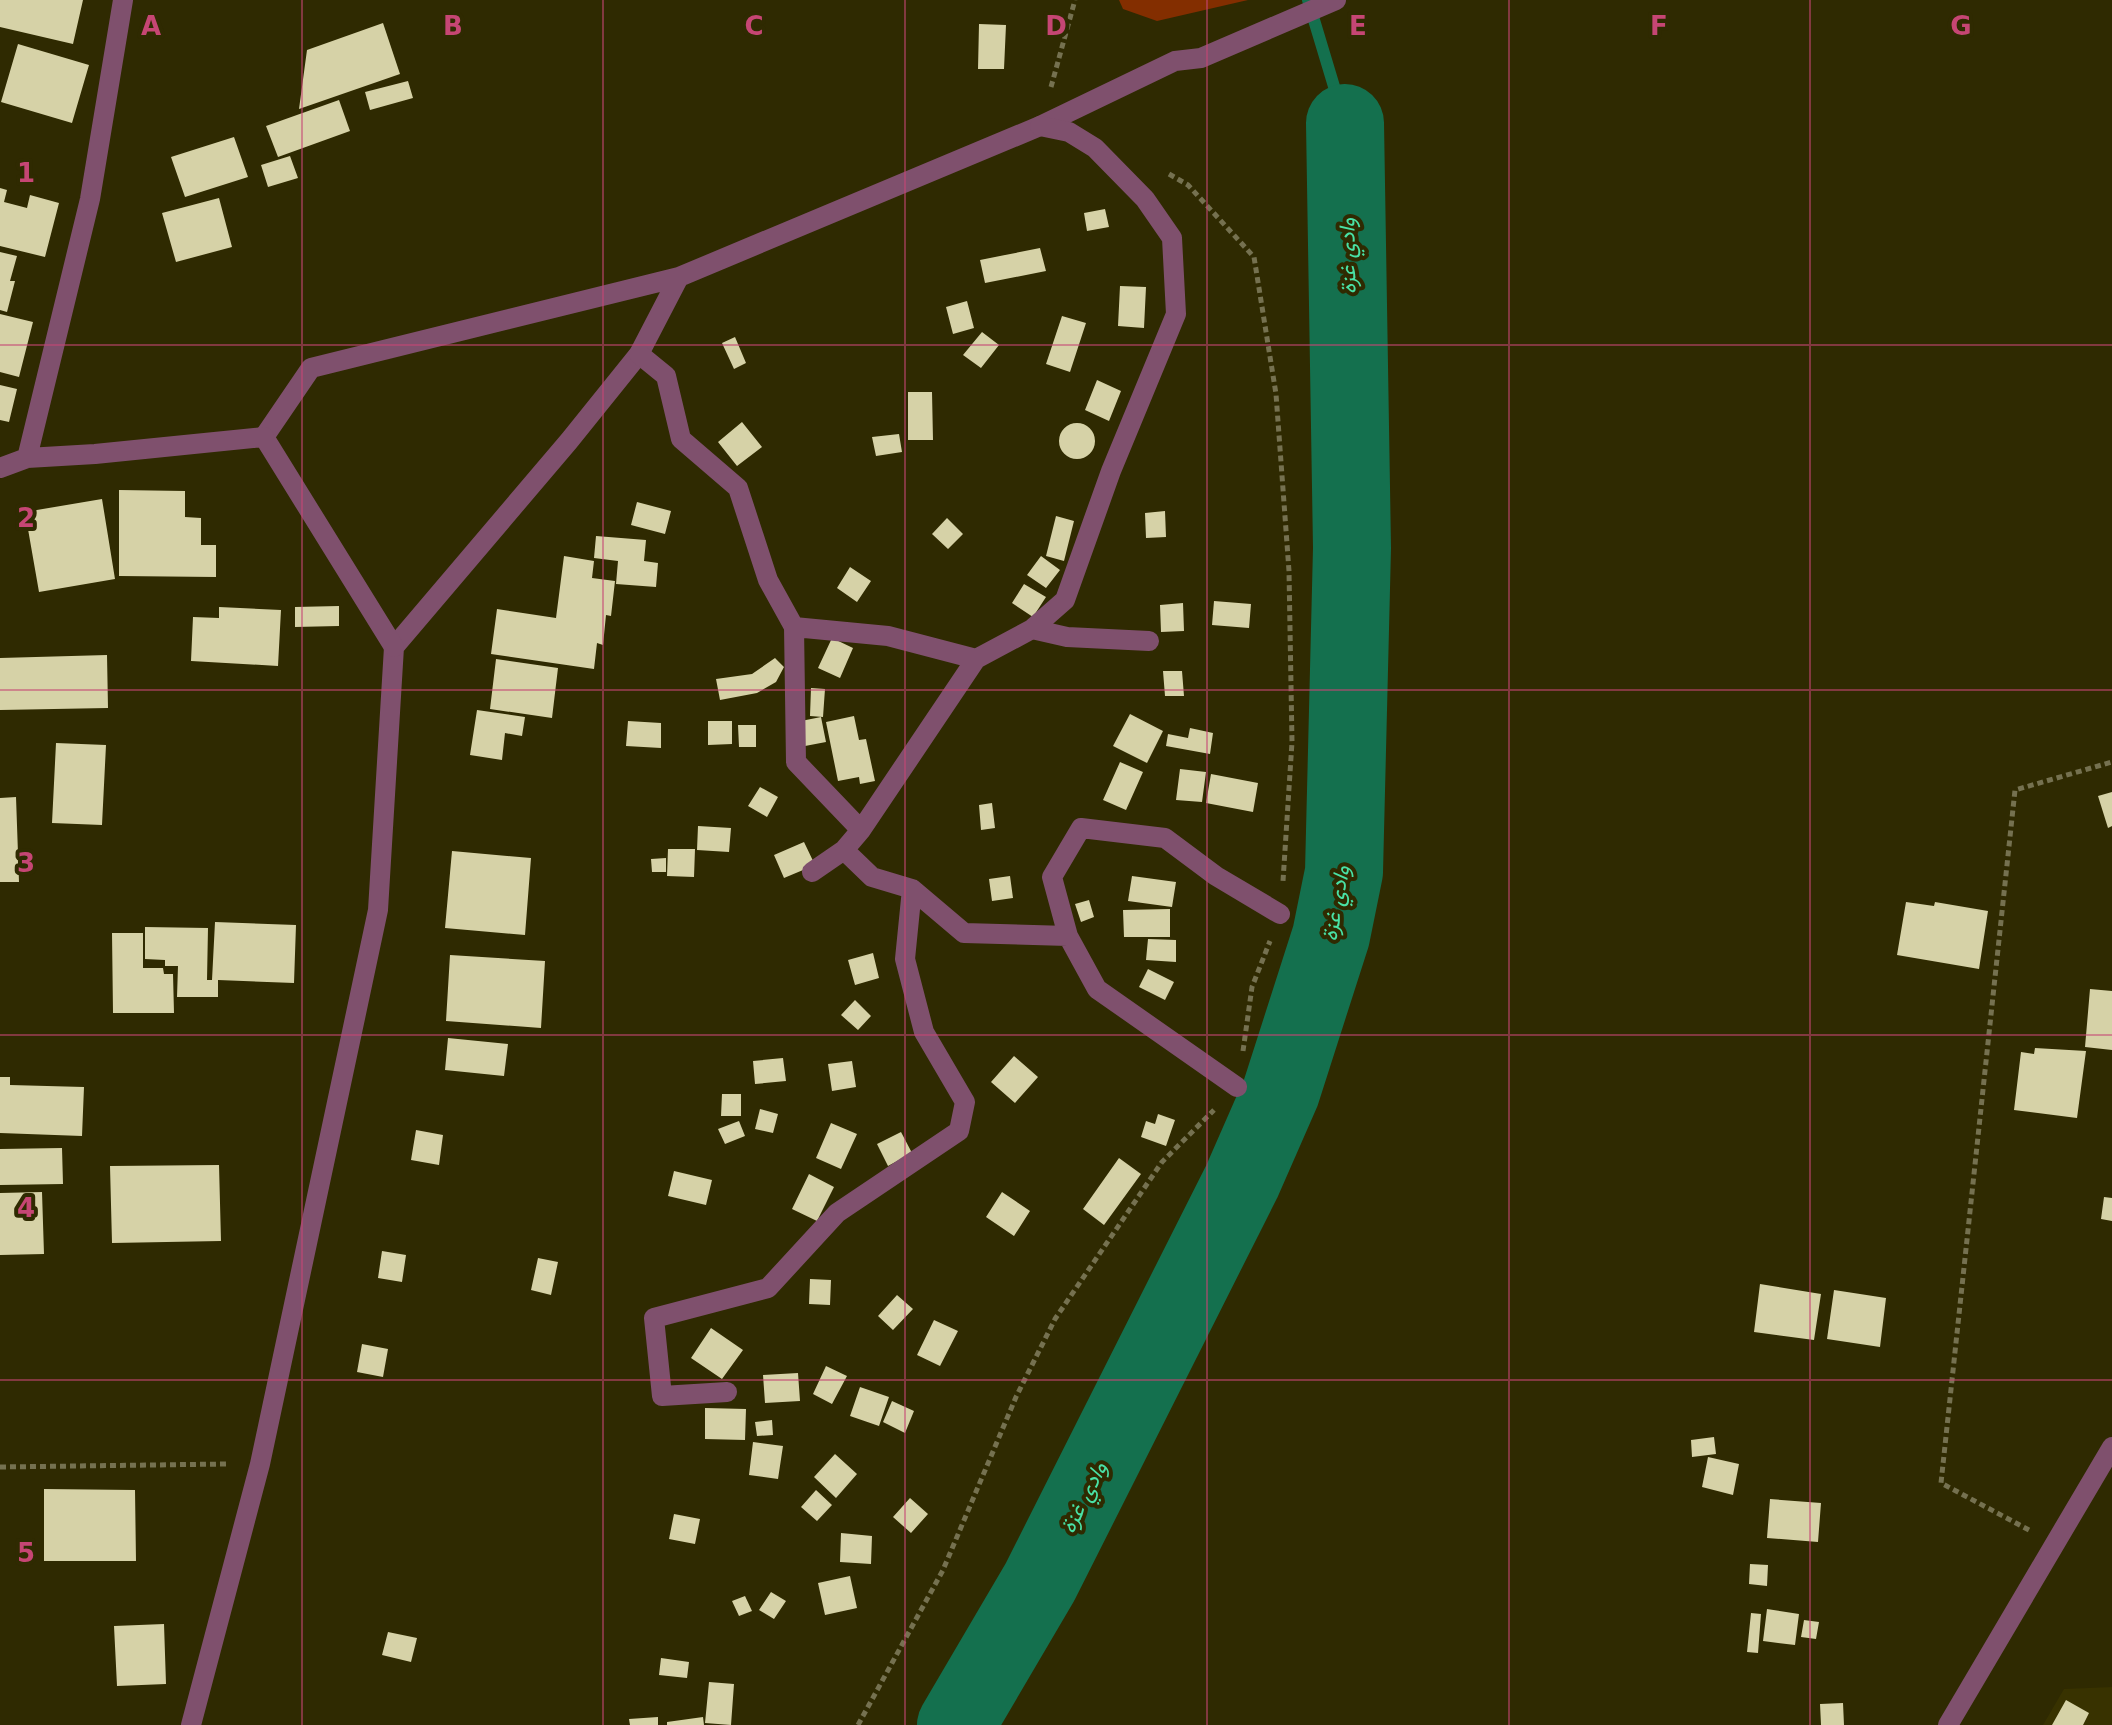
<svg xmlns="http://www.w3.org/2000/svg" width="2112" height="1725" font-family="'DejaVu Sans',Vazirmatn,sans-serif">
  <rect width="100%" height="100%" fill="#2f2a01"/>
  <!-- built -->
  <path fill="#383200" d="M2112 1687V1725H2043L2064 1689Z"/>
  <!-- green -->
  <path fill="#832e00" d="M1119 0H1248L1157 21 1123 9Z"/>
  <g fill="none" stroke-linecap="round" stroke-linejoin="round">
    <!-- stream -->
    <path stroke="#14704e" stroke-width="12" d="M1308 0 1345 123"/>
    <!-- river -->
    <path stroke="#14704e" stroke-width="78" d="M956 1725 1040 1582 1242 1181 1281 1092 1331 936 1344 872 1352 548 1345 123"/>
  </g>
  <!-- building -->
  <path fill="#d6d2a7" d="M0 0H83L73 44 0 27Z
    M383 23 400 74 299 109 307 50Z
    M979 24 1006 25 1004 69H978Z
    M18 44 89 65 72 123 1 102Z
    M408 81 413 98 370 110 365 92Z
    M339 100 350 131 278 157 266 126Z
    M234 137 248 177 185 197 171 157Z
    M290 156 298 178 268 187 261 165Z
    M0 188 7 190 4 202 27 208 30 195 59 203 45 257 0 246Z
    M219 198 232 247 176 262 162 213Z
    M1105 209 1109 227 1087 231 1084 213Z
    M1040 248 1046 271 985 283 980 260Z
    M0 252 17 256 10 281H15L7 312 0 310Z
    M1120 286 1146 287 1144 328 1118 326Z
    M967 301 974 328 953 334 946 307Z
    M0 314 33 322 19 377 0 372Z
    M1062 316 1086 323 1070 372 1046 364Z
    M982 332 999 345 981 368 963 355Z
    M735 337 746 363 734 369 722 343Z
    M1097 380 1121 391 1109 421 1085 410Z
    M0 385 17 389 9 422 0 420Z
    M908 392H932L933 440H908Z
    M742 422 762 447 737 466 718 442Z
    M1059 441a18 18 0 1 1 36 0a18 18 0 1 1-36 0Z
    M899 434 902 452 876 456 872 437Z
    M119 490 185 491V517L201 518V545H216V577L119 576Z
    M102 499 115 579 39 592 25 512Z
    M637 502 671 511 665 534 631 525Z
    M1165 511 1166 537 1146 538 1145 513Z
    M1056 516 1074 521 1064 561 1046 556Z
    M947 518 963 534 948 549 932 534Z
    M596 536 646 540 644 561 658 563 656 587 616 584 618 561 594 558Z
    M564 556 594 561 592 578 615 581 611 616 606 615 603 645 597 643 594 669 491 654 497 609 556 618Z
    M1041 556 1060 570 1046 588 1027 575Z
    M850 567 871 581 857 602 837 588Z
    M1024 584 1046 597 1033 617 1012 603Z
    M1214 601 1251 604 1249 628 1212 625Z
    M1183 603 1184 631 1161 632 1160 605Z
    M339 606V626L295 627V607Z
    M219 607 281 610 278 666 191 661 193 617 219 618Z
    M832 638 853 648 840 678 818 668Z
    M107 655 108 708 0 710V658Z
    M775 658 784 667 776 682 757 693 720 700 716 679 752 674Z
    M496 659 558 668 552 718 490 709Z
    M1163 671H1182L1184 696H1165Z
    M811 688 825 689 823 717 810 716Z
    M477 710 525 717 522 736 505 733 502 760 470 755Z
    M1130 714 1163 731 1147 763 1113 746Z
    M854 716 859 740 866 739 875 781 860 784 859 777 838 781 826 722Z
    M821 717 826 742 805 746 801 721Z
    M628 721 661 723V748L626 746Z
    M708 721H732V744L708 745Z
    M738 725H756V747H739Z
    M1190 728 1213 733 1210 754 1166 746 1168 734 1188 738Z
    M56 743 106 745 102 825 52 823Z
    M1120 762 1143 772 1126 810 1103 800Z
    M1180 769 1206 772 1202 802 1176 800Z
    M1211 774 1258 783 1253 812 1206 803Z
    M760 787 778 797 767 817 748 806Z
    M2112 792V826L2108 828 2098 796Z
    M16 797 19 882H0V798Z
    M992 803 995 828 981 830 979 805Z
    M698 826 731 828 729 852 697 850Z
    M804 842 815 865 784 878 774 855Z
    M668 849H695L694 877 667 876Z
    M452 851 531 858 525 935 445 928Z
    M666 858V872H652L651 859Z
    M1010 876 1013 898 992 901 989 879Z
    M1132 876 1176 882 1172 907 1128 901Z
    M1089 900 1094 917 1081 922 1075 904Z
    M1906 902 1934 906 1935 902 1988 911 1979 969 1897 955Z
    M1170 909V937H1124L1123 910Z
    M215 922 296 925 294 983 218 980V997H177L178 966H165V960L145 959V927L208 928 207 980H212Z
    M112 933H143V968H163L164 974H173L174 1013H113Z
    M1148 939 1176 940V962L1146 960Z
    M873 953 879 978 855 985 848 960Z
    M450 955 545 961 541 1028 446 1021Z
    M1148 969 1174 982 1165 1000 1139 987Z
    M2090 989 2112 991V1050L2085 1047Z
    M855 1000 871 1016 858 1030 841 1015Z
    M448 1038 508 1044 504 1076 445 1070Z
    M2035 1048 2086 1051 2077 1118 2014 1110 2021 1052 2034 1054Z
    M1014 1056 1038 1077 1015 1103 991 1082Z
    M783 1058 786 1081 755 1084 753 1061Z
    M852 1061 856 1087 832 1091 828 1064Z
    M0 1077H10V1085L84 1087 82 1136 0 1133Z
    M722 1094H741V1116H721Z
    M760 1109 778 1114 773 1133 755 1129Z
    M1158 1114 1175 1120 1166 1146 1141 1137 1146 1121 1155 1124Z
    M739 1121 745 1136 725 1144 718 1129Z
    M831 1123 857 1134 841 1169 816 1158Z
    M416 1130 443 1135 439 1165 411 1160Z
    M901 1132 912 1153 888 1166 877 1144Z
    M62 1148 63 1184 0 1185V1149Z
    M1119 1158 1141 1174 1104 1225 1083 1209Z
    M219 1165 221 1241 112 1243 110 1166Z
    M674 1171 712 1180 706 1205 668 1196Z
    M809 1174 834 1187 817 1221 792 1209Z
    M42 1192 44 1254 0 1255V1193Z
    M1002 1192 1030 1211 1014 1236 986 1217Z
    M2104 1197 2112 1198V1221L2101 1219Z
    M382 1251 406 1255 402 1282 378 1278Z
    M538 1258 558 1262 551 1295 531 1290Z
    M810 1279 831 1280 830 1305 809 1304Z
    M1760 1284 1821 1294 1814 1340 1754 1332Z
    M1834 1290 1886 1298 1880 1347 1827 1339Z
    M897 1295 913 1309 893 1330 878 1316Z
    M934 1320 958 1331 940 1366 917 1355Z
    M711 1328 743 1350 722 1379 691 1358Z
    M362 1344 388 1349 383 1377 357 1372Z
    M826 1366 847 1376 832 1404 813 1394Z
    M798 1373 800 1401 765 1403 763 1375Z
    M860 1387 889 1397 879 1426 850 1416Z
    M892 1401 914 1411 905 1433 883 1422Z
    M705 1408 746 1409 745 1440 705 1439Z
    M772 1420 773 1435 757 1436 755 1422Z
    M1714 1437 1716 1454 1692 1457 1691 1440Z
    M753 1442 783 1446 778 1479 749 1475Z
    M835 1454 857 1474 836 1498 814 1477Z
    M1708 1457 1739 1464 1733 1495 1702 1487Z
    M44 1489 135 1490 136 1561H44Z
    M816 1490 832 1505 817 1521 801 1507Z
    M910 1498 928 1514 911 1533 893 1517Z
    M1770 1499 1821 1503 1818 1542 1767 1538Z
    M674 1514 700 1519 695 1544 669 1539Z
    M841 1533 872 1536 871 1564 840 1562Z
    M1750 1564 1768 1565 1767 1586 1749 1584Z
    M850 1576 857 1608 825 1615 818 1583Z
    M771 1592 786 1601 774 1619 759 1610Z
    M745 1596 752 1611 739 1616 732 1601Z
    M1767 1609 1799 1614 1795 1645 1763 1641Z
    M1751 1613 1761 1614 1758 1653 1747 1652Z
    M1804 1620 1819 1622 1816 1639 1801 1637Z
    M164 1624 166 1684 117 1686 114 1626Z
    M388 1632 417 1638 411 1662 382 1655Z
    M661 1658 689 1662 687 1678 659 1675Z
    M709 1682 734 1684 731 1725 705 1723Z
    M2066 1700 2089 1713 2083 1725H2052Z
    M1843 1703 1844 1725H1821L1820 1704Z
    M658 1717V1725H630L629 1719Z
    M703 1717 704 1725H667V1722Z"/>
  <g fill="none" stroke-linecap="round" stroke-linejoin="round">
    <!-- path -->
    <path stroke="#757150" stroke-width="5" stroke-dasharray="6 4" stroke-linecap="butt" d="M1051 87 1075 0
      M1169 174 1188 185 1254 257 1276 394 1289 571 1292 742 1283 881
      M1243 1051 1252 987 1270 941
      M0 1467 227 1464
      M2029 1530 1941 1483 2015 790 2112 762
      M858 1725 943 1570 1016 1397 1055 1319 1162 1162 1214 1110"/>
    <!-- service -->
    <path stroke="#7f506d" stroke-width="20" d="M264 437 311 368 679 277
      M191 1725 260 1464 378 910 394 647 569 441 639 354 679 277 1040 126 1175 61 1201 58 1336 0"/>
    <!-- minor -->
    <path stroke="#7f506d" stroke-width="20" d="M639 354 666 376 681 439 738 488 768 580 794 627 796 762 861 830
      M27 458 90 199 123 0
      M0 468 27 458 95 454 264 437 394 647
      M794 627 888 636 976 659 1032 629 1065 600 1111 471 1176 314 1172 238 1145 199 1095 148 1069 132 1040 126
      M1032 629 1067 637 1149 641
      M844 850 872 877 912 889 964 933 1068 936
      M812 872 844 850 861 830 976 659
      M1237 1087 1097 989 1068 936 1052 877 1081 828 1165 838 1216 876 1280 914
      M727 1392 662 1396 654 1318 768 1288 837 1213 959 1131 965 1102 924 1032 905 959 912 889
      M1948 1725 2112 1447"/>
  </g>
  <!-- grid -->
  <path fill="none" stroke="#c64674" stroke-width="2" stroke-opacity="0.55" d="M302 0V1725M603 0V1725M905 0V1725M1207 0V1725M1509 0V1725M1810 0V1725M0 345H2112M0 690H2112M0 1035H2112M0 1380H2112"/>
  <g text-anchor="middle" stroke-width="8" stroke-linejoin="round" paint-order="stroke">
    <!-- water labels -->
    <g font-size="22" font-style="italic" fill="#49e2a6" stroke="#2f2a01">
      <text transform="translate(1347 256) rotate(-91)" y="8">وادي غزة</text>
      <text transform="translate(1335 903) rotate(-80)" y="8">وادي غزة</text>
      <text transform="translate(1083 1497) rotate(-63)" y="8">وادي غزة</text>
    </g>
  </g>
  <g font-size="26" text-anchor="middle" font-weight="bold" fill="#c64674" stroke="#2f2a01" stroke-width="8" stroke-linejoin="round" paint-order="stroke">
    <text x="151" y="35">A</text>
    <text x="453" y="35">B</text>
    <text x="754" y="35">C</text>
    <text x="1056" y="35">D</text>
    <text x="1358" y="35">E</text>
    <text x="1659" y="35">F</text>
    <text x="1961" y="35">G</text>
    <text x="26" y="182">1</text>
    <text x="26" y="527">2</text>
    <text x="26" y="872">3</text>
    <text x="26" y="1217">4</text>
    <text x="26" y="1562">5</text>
  </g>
</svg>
